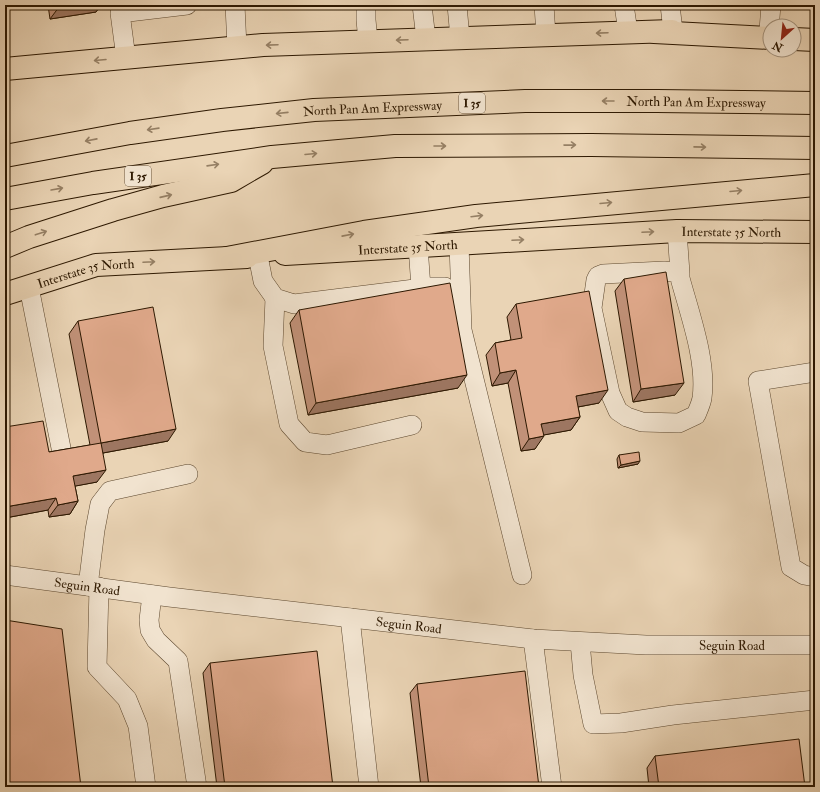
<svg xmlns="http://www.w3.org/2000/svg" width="820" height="792" font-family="'IM FELL Double Pica',serif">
  <rect width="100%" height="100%" fill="#ead4b5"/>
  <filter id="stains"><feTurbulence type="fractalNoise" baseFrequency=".005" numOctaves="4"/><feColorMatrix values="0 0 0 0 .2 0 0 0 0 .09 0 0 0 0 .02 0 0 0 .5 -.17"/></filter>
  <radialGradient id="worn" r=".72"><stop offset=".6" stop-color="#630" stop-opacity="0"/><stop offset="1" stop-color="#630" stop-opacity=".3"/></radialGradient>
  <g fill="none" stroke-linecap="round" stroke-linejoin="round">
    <defs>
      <g id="minor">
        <path d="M235 5 237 47"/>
        <path d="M366 5V20L368 41"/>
        <path d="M422 5 426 39"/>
        <path d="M457 5 460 38"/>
        <path d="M544 5 546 35"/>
        <path d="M624 5 628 32"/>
        <path d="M670 5 673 31"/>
        <path d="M769 30 771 5"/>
        <path d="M126 58 120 13 187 5"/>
        <path d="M677 231 680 273V278C690 315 707 361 702 398 701 404 698 410 696 415L679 423 642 422 627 417 618 411 610 393 592 308 596 280 598 276 603 274 664 271 680 273"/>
        <path d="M459 244 462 330 522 575"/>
        <path d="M418 246 421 288"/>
        <path d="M258 256 263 281 275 298 294 304 431 287H445"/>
        <path d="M29 287 62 453"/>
        <path d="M275 298 273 346 289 424 305 442 327 445 412 425"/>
        <path d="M815 372 758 381 791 567 804 575 815 577"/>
        <path id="s1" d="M5 575 169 597 533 639 646 645H815"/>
        <path d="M88 586 95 530 100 504 110 491 188 474"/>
        <path d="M99 587 97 667 127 699 138 726 146 787"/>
        <path d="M152 595 149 620 150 630 156 640 178 661 197 787"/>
        <path d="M350 618 369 787"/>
        <path d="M533 639 552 787"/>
        <path d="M580 642 583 675 593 724 621 723 673 715 815 700"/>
      </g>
      <g id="major">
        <path d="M5 69 263 45 672 31"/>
        <path id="s2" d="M285 254 677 231 815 232"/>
        <path id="s3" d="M5 294 96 265 247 257"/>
      </g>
      <g id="highway">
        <path d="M654 32 770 38"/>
        <path d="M794 39 815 40"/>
        <path id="s4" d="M5 156 130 133 222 120 314 110 525 101H657L815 103"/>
        <path d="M5 199 93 183 272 157 395 146 591 145 815 148"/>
        <path d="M5 247 29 237 113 210 163 196 231 181 262 163"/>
        <path d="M227 258 364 232 476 216 815 185"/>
      </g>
    </defs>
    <!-- minor casing -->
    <use href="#minor" stroke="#5c472e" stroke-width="20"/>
    <!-- major casing -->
    <use href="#major" stroke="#2d1801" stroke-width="24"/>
    <!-- highway casing -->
    <use href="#highway" stroke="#2d1801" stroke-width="24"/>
    <!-- minor -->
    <use href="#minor" stroke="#f1e3cf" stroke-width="19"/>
    <!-- major -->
    <use href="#major" stroke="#ead4b5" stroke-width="22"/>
    <!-- highway -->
    <use href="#highway" stroke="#ead4b5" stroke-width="22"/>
  </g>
  <!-- wall -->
  <path fill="#c19178" stroke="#2d1801" d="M48 5H101L96 12 50 19Z
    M624 279 675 395 633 402 615 291Z
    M516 304 599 403 578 407 580 417 571 430 543 435 535 449 521 451 508 383 492 386 486 355 495 343 511 340 507 317Z
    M299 310 458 388 308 415 290 323Z
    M78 321 168 441 103 453 97 482 75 486 78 501 70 514 49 517 48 510 5 518V427L49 452 90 445 69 334Z
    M619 455 638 464 618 468 617 459Z
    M210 663 333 787H217L203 673Z
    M417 684 539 787H421L410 693Z
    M655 756 805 787H649L647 768Z"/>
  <!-- shaded-wall -->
  <path fill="#9d7661" stroke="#2d1801" d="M5 5H41L5 10Z
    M71 5H101L96 12 50 19 59 7Z
    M516 370 508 383 492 386 500 373Z
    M467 375 458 388 308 415 316 403Z
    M684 383 675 395 633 402 641 389Z
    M608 390 599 403 567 409 576 396Z
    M580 417 571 430 533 437 541 424Z
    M176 429 168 441 92 455 101 443Z
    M544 436 535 449 521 451 529 439Z
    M640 461 638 464 618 468 621 465Z
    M106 470 97 482 65 488 73 476Z
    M56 498 48 510 5 518V507Z
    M78 501 70 514 49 517 58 505Z"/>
  <!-- building -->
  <path fill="#e0a98b" stroke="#2d1801" d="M59 5H71L59 7Z
    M666 272 684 383 641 389 624 279Z
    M450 283 467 375 316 403 299 310Z
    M589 291 608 390 576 396 580 417 541 424 544 436 529 439 516 370 500 373 495 343 522 338 516 304Z
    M153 307 176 429 101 443 78 321Z
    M43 421 49 452 101 443 106 470 73 476 78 501 58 505 56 498 5 507V427Z
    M639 452 640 461 621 465 619 455Z
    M5 620 62 629 81 787H5Z
    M317 651 333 787H225L210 663Z
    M525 671 539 787H429L417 684Z
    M799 739 805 787H659L655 756Z"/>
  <!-- one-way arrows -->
  <defs><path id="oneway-shaft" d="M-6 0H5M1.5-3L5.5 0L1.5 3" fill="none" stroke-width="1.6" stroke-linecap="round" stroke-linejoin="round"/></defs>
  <g stroke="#957f64">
    <use href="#oneway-shaft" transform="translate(602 33) rotate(178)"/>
    <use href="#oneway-shaft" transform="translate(402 40) rotate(178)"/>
    <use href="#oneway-shaft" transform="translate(272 45) rotate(178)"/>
    <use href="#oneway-shaft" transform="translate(100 60) rotate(175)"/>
    <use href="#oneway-shaft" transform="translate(608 101) rotate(180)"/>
    <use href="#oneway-shaft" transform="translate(282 113) rotate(174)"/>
    <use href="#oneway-shaft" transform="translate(153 129) rotate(172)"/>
    <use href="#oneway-shaft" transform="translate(91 140) rotate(169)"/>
    <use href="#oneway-shaft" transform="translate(570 145) rotate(-1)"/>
    <use href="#oneway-shaft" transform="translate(440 146)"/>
    <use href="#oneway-shaft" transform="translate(700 147) rotate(1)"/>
    <use href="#oneway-shaft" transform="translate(311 154) rotate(-5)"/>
    <use href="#oneway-shaft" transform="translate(213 165) rotate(-8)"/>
    <use href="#oneway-shaft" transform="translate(57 189) rotate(-10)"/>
    <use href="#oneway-shaft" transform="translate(736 191) rotate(-5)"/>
    <use href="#oneway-shaft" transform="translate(166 196) rotate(-13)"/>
    <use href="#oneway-shaft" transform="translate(606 203) rotate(-5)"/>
    <use href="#oneway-shaft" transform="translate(477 216) rotate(-7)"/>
    <use href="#oneway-shaft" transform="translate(648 232) rotate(-3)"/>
    <use href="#oneway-shaft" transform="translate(41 233) rotate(-18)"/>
    <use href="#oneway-shaft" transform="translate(348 235) rotate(-11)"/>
    <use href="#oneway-shaft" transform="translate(518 240) rotate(-3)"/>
    <use href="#oneway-shaft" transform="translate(149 262) rotate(-3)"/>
  </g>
  <g text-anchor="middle" stroke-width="4" stroke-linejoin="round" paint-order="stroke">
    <!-- shield labels -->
    <g fill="#f1e3cf" stroke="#68553f" stroke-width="1">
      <rect x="459" y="93" width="26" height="20" rx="3"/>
      <rect x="125" y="166" width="26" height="20" rx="3"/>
    </g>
    <g font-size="12" font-weight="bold" fill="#2d1801">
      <text x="472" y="107">I 35</text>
      <text x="138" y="180">I 35</text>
    </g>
    <!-- street labels -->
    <g font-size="13" fill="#2d1801" stroke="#f1e3cf">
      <text dy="5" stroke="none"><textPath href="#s4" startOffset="695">North Pan Am Expressway</textPath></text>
      <text dy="5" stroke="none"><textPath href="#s4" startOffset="371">North Pan Am Expressway</textPath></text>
      <text dy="5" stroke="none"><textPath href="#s2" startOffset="447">Interstate 35 North</textPath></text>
      <text dy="5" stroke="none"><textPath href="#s2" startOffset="123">Interstate 35 North</textPath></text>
      <text dy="5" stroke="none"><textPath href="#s3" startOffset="84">Interstate 35 North</textPath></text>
      <text dy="5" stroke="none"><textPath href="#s1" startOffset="83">Seguin Road</textPath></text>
      <text dy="5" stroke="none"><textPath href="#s1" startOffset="407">Seguin Road</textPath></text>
      <text dy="5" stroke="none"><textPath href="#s1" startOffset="731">Seguin Road</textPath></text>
    </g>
  </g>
  <!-- margin -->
  <rect width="820" height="792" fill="none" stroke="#ead4b5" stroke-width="20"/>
  <rect x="6" y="6" width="808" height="780" fill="none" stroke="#2d1801" stroke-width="2"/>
  <rect x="10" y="10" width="800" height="772" fill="none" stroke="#2d1801"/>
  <!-- north arrow -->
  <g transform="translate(782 38) rotate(207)"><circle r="19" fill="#f1e3cf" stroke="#a3927d"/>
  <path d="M0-3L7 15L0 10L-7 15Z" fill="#8f2418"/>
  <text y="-6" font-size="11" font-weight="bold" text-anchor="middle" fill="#2d1801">N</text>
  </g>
  <rect width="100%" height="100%" filter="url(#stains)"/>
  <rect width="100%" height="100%" fill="url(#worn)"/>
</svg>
